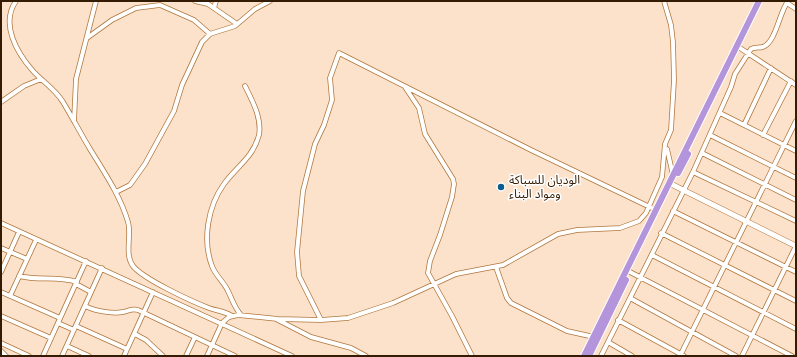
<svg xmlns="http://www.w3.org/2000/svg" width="797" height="357" font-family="'Nunito Sans','Noto Sans Arabic',sans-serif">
  <rect width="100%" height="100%" fill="#fce2cb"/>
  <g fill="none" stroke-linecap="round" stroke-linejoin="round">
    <defs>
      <path id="minor" d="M16 1C0 24 17 53 33 71 43 82 55 89 63 102 72 117 81 134 90 149 104 172 120 195 128 222 132 235 124 254 133 266 143 279 193 302 209 308 217 311 225 311 232 316
        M195 1 208 4 237 24
        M787 3 796 9
        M214 8 216 1
        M87 38 112 20 136 8 160 5 194 20 210 34
        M740 48 796 85
        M405 87 419 108 425 134 453 179 454 184 452 197 440 235 430 261 428 273 452 316 472 356
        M1 102 24 86 41 79
        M720 113 796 151
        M74 121 76 79 96 1
        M744 125 771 68
        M710 135 796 178
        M763 135 791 81
        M667 149 673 175
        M702 153 796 200
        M693 172 796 221
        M116 192 130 185 145 164 174 111 182 85 202 42 210 34 235 26 255 9 270 1
        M673 211 796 272
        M1 223 292 356
        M661 233 796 301
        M1 248 27 259
        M652 255 796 329
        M496 267 507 298 511 303 567 331 594 337
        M1 272 19 232
        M630 272 792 356
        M19 276C39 281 58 276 77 282
        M76 284 91 292
        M1 292 60 318
        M10 296 36 240
        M630 298 736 356
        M85 306C95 311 112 314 123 312 128 311 132 308 138 310L235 356
        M241 315C234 307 233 301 228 291 224 282 215 275 212 266 202 240 208 206 224 184 236 167 253 158 259 135 262 118 252 100 245 86
        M1 316 51 338
        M276 319 311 337 351 348 366 356
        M321 320 299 276 297 252 303 191 315 144 324 125 332 100 330 78 339 53 531 150 656 210
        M618 320 684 356
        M58 323 74 330
        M76 326 127 349
        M135 334 146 340 163 356
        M608 342 632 356
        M1 343 29 356
        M67 346 89 356
        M1 351 6 356
        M43 356 86 261
        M62 356 102 268
        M124 356 153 292
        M186 356 195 337
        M207 356 222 323 229 317 238 315 278 319 321 320 348 318 393 303 456 274 503 265 558 234 577 230 620 228 639 221 646 213 662 177 665 144 671 130 674 80 673 42 671 25 664 1
        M601 356 693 172 731 87 735 74 751 49C755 47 759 48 763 47 776 42 779 13 788 1
        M680 356 796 121
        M742 356 796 246"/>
      <path id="tertiary" d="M669 183 796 246"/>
      <path id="trunk" d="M678 173 688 154
        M584 356 759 1
        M589 356 626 280"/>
    </defs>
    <!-- minor casing -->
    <use href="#minor" stroke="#b0763c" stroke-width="5.5"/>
    <!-- tertiary casing -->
    <use href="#tertiary" stroke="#b0763c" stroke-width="6"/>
    <!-- trunk casing -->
    <use href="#trunk" stroke="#fff" stroke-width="8"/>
    <!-- minor -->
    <use href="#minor" stroke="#fff" stroke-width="4"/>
    <!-- tertiary -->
    <use href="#tertiary" stroke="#fff" stroke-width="5"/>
    <!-- trunk -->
    <use href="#trunk" stroke="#b494da" stroke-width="6"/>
  </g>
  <!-- markers -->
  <circle fill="#0a5c8e" stroke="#fff" stroke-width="1.5" cx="501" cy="187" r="4"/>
  <g text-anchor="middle" stroke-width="3" stroke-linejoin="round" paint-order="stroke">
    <!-- poi labels -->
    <g font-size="12" fill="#331c03" stroke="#fff" text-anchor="start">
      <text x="509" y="184">الوديان للسباكة<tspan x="509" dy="14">ومواد البناء</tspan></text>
    </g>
  </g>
  <!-- border -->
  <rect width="797" height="357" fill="none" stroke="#331c03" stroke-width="4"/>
</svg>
